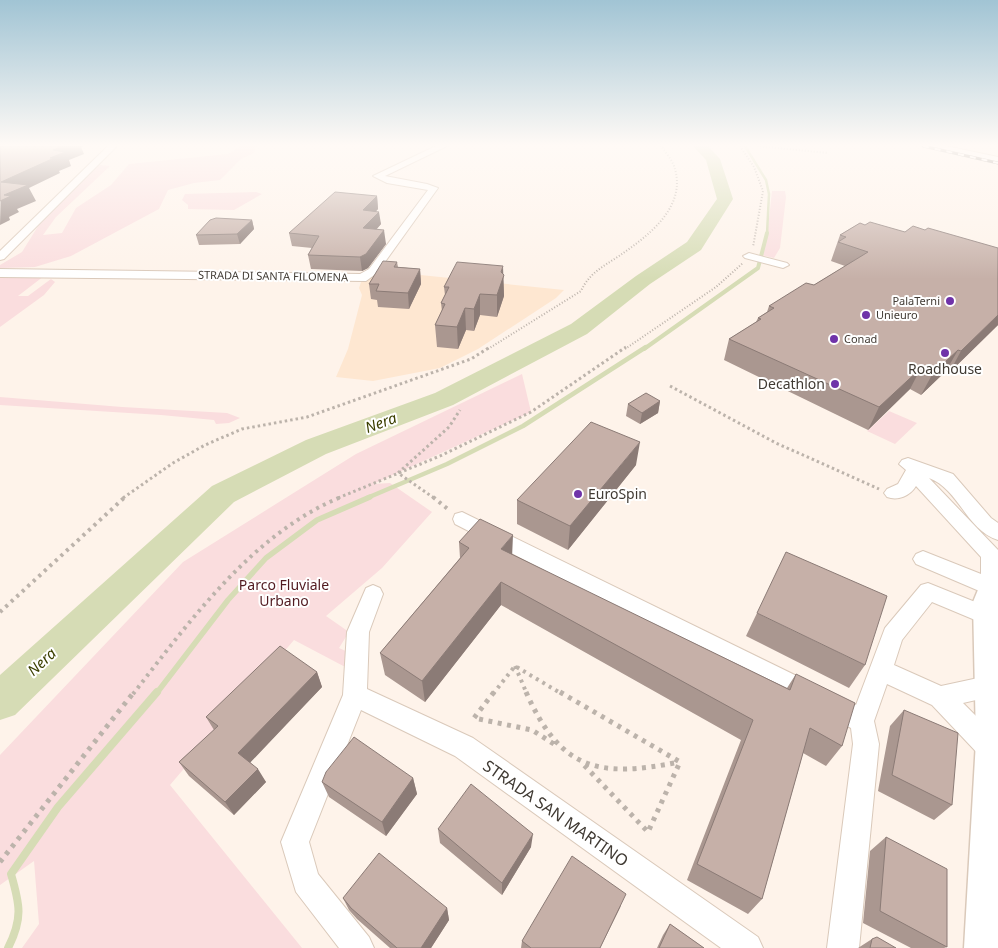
<svg xmlns="http://www.w3.org/2000/svg" width="998" height="948" font-family="'Noto Sans',sans-serif">
  <rect width="100%" height="100%" fill="#fef3ea"/>
  <!-- built -->
  <path fill="#fee7d1" d="M382 271 564 290 556 298 478 349 440 368 373 381 336 377 348 349 362 295 359 288 361 282Z"/>
  <!-- green -->
  <path fill="#faddde" d="M241 146H256L254 153 241 159 220 180 194 183 168 190 159 209 71 256 35 267 0 268V265L22 252 40 223 88 173 100 165 110 166 56 217 43 235 62 233 76 208 111 185 129 164 228 154Z
    M772 191H785L786 197 780 248 774 258 761 255 768 228Z
    M256 192 262 194 234 210 188 209V205L182 200 185 194Z
    M0 275 44 276 18 296H28L51 279 55 282 44 295 0 327Z
    M522 374 531 412 373 484 390 483 432 512 382 568 326 616 349 632 339 648 368 661V679L294 640 170 785 302 948H22L39 924 34 861 0 885V755L183 562 356 454Z
    M0 397 122 407 227 413 240 418 229 423 216 424 214 420 161 415 0 405Z
    M889 411 917 423 895 444 867 431Z"/>
  <g fill="none" stroke-linecap="round" stroke-linejoin="round">
    <!-- stream-far4 -->
    <path stroke="#d6dcb5" stroke-width="2.5" d="M745 146 766 180 769 194 767 234"/>
    <!-- stream-far3 -->
    <path stroke="#d6dcb5" stroke-width="4" d="M644 349 758 268 767 233"/>
    <!-- stream-far2 -->
    <path stroke="#d6dcb5" stroke-width="4.5" d="M367 498 447 464 523 426 646 347"/>
    <!-- stream-far1 -->
    <path stroke="#d6dcb5" stroke-width="5.5" d="M156 694 228 600 266 558 317 520 370 497"/>
    <!-- stream -->
    <path stroke="#d6dcb5" stroke-width="8" d="M8 948C23 918 20 905 11 874L58 807 157 692"/>
    <!-- river -->
    <path fill="#d6dcb5" fill-rule="evenodd" d="M693 146H708L720 159 733 199 701 250 650 284 587 334 453 405 326 454 234 502 15 715 0 720V675L212 486 306 440 435 393 571 324 636 276 687 242 717 199 706 160Z"/>
    <defs>
      <path id="minor" d="M108 146H117L4 259 0 260V251Z
        M436 146H447L385 176 427 184 438 188 377 273 366 281 0 277V269L360 274 369 269 428 190 387 183 373 176Z
        M931 146H946L998 157V163Z
        M749 253 787 263 789 265 783 268 745 258 743 256Z
        M908 458 953 474 991 518 998 523V540C966 530 959 489 929 478L998 550V593L991 595 984 593 916 564 913 559 916 554 923 551 981 574V557L916 486C910 496 898 501 887 497L884 493 887 489 898 484 906 470 899 464 902 460Z
        M462 512 856 705 885 628 921 585 928 583 995 610 998 616 995 622 987 625 932 602 902 640 894 665 941 686 992 675 998 677V695L963 703 998 738V760L992 763 983 759 932 705 887 684 874 721 879 744 859 948H827L853 744 851 728 455 524 453 519 455 514Z
        M373 585 380 588 383 594 369 632 367 689 473 738 758 937 763 948H721L455 756 361 710 309 842 318 874 369 937 374 948H339L296 892 281 842 343 695 347 632 366 588Z"/>
      <path id="major" d="M998 575V948H964L976 741 973 602 982 580Z"/>
    </defs>
    <!-- minor casing -->
    <use href="#minor" stroke="#dac9ba" stroke-width="2"/>
    <!-- major casing -->
    <use href="#major" stroke="#dac9ba" stroke-width="3"/>
    <!-- path-far3 -->
    <path stroke="#bcb3ab" stroke-width="2" stroke-dasharray="1 2" stroke-linecap="butt" d="M740 146 754 167 763 191 753 247
      M757 146 828 153
      M488 349 581 291C589 273 604 266 619 256 648 236 686 208 675 169 673 161 666 153 661 146
      M625 349 716 287 743 263"/>
    <!-- path-far2 -->
    <path stroke="#bcb3ab" stroke-width="3" stroke-dasharray="2.5 3" stroke-linecap="butt" d="M670 386 776 443 879 489
      M123 498 173 463 205 445 242 429 307 417 471 359 490 347
      M338 498 440 456 531 412 626 347
      M434 498 398 473 449 427 460 410"/>
    <!-- path-far1 -->
    <path stroke="#bcb3ab" stroke-width="4" stroke-dasharray="3 4.5" stroke-linecap="butt" d="M433 497 449 510
      M0 612 125 497
      M515 666 527 694
      M133 694C190 621 253 533 341 497
      M493 694 515 666 562 694"/>
    <!-- path -->
    <path stroke="#bcb3ab" stroke-width="5" stroke-dasharray="4 5.5" stroke-linecap="butt" d="M494 692 474 718 532 730 557 746
      M526 692C561 771 599 778 679 762
      M560 692 680 762 648 832 581 762
      M0 862 134 692"/>
    <!-- minor -->
    <use href="#minor" fill="#fff" fill-rule="evenodd"/>
    <!-- major -->
    <use href="#major" fill="#fff" fill-rule="evenodd"/>
    <defs>
      <path id="rail" d="M923 146 998 163"/>
    </defs>
    <!-- rail casing -->
    <use href="#rail" stroke="#6e665f" stroke-width="3"/>
    <!-- rail -->
    <use href="#rail" stroke="#fff" stroke-width="2" stroke-dasharray="6" stroke-linecap="butt"/>
  </g>
  <!-- wall -->
  <path fill="#aa9790" d="M377 196 378 209 376 211 381 224 376 230 386 244 368 268 362 271 311 269 308 255 312 248 292 246 289 233Z
    M252 220 254 229 240 244 199 245 196 235Z
    M860 223 998 325 949 373 946 371 921 395 910 389 868 430 724 360 729 339 756 322 758 318 767 312 769 306 814 285 845 266 831 261 840 235Z
    M397 262 398 267 420 269 421 284 409 309 378 307 377 300 371 299 369 284Z
    M503 274 504 296 497 317 480 315 474 331 466 330 458 349 437 347 435 325 442 311 441 303 445 295 444 287Z
    M660 401 658 413 640 424 626 416 628 404Z
    M636 465 568 550 517 524V500Z
    M459 542 512 555 787 688 796 674 842 746 826 766 803 753 762 899 748 914 687 880 741 740 501 605 425 702 385 675 380 653 460 558Z
    M757 613 865 665 849 688 746 636Z
    M317 672 322 687 250 762 266 782 234 815 189 776 179 762 214 730 206 717Z
    M904 710 952 805 934 820 878 791 890 726Z
    M413 778 417 794 386 836 329 797 322 782Z
    M438 829 531 847 502 895 440 843Z
    M886 837 947 947 944 948H911L863 923 870 851Z
    M343 898 447 908 449 920 431 948H390L357 919 349 910Z
    M621 906 600 948H521L522 941Z
    M670 924 704 948H657L663 935Z
    M872 939 896 948H858Z"/>
  <!-- shaded-wall -->
  <path fill="#8b7b76" d="M63 146H83L81 147 84 154 69 160 71 166 59 171 60 173 29 188 36 201 17 209 19 212 9 217 10 220 0 225 1 182 53 150Z
    M377 196 378 209 365 223 363 210Z
    M379 212 381 224 365 242 363 228Z
    M252 220 254 229 240 244 237 234Z
    M384 230 386 244 368 268 362 271 360 257Z
    M503 266 504 296 497 317V295L501 272Z
    M420 269 421 284 409 309 408 293Z
    M480 294V315L474 331V309Z
    M465 308 466 330 458 349 457 327Z
    M998 315V325L949 373 961 351Z
    M958 350 946 371 921 395 933 373Z
    M921 368 910 389 868 430 879 407Z
    M660 401 658 413 640 424 642 413Z
    M640 442 636 465 568 550 570 526Z
    M513 535 512 558 501 549Z
    M501 582V605L425 702 422 681Z
    M317 672 322 687 247 766 238 753Z
    M258 769 266 782 234 815 225 802Z
    M413 778 417 794 386 836 382 822Z
    M533 834 531 847 502 895V883Z
    M447 908 449 920 431 948H421Z"/>
  <!-- building -->
  <path fill="#c6b0a8" stroke="#8b7b76" d="M0 146H63L53 150 65 152 50 158H54L1 182 28 185 4 195 11 196 0 201Z
    M335 192 377 196 363 210 379 212 363 228 384 230 366 254 360 257 308 255 319 236 289 233Z
    M216 218 252 220 237 234 196 235 210 220Z
    M870 222 905 232 913 226 925 230 928 228 998 248V315L961 351 958 350 933 373 921 368 879 407 729 339 761 319 758 318 774 308 769 306 806 283 814 285 868 252 838 242 846 237 840 235 860 223 865 225Z
    M383 261 397 262 394 267 420 269 408 293 376 291 379 284H369Z
    M457 262 503 266 501 272 504 275 497 295 480 294 474 309 465 308 457 327 435 325 445 304 441 303 449 287H444Z
    M646 393 660 401 642 413 628 404Z
    M591 422 640 442 570 526 517 500Z
    M480 519 513 535 501 549 790 690 796 674 855 703 842 746 810 728 762 899 697 864 753 720 501 582 422 681 380 653 469 548 459 542Z
    M786 552 887 596 865 665 757 613Z
    M280 646 317 672 238 753 258 769 225 802 179 762 218 726 206 717Z
    M904 710 958 733 952 805 892 775Z
    M354 737 413 778 382 822 322 782 326 772Z
    M471 784 533 834 502 883 438 829Z
    M886 837 947 869V947L880 911Z
    M379 853 447 908 421 948H397L351 908 343 898Z
    M572 856 626 894 600 948H531L522 941Z
    M670 924 704 948H659Z
    M877 937 896 948H870L872 939Z"/>
  <!-- sky -->
  <linearGradient id="sky" x2="0" y2="1"><stop stop-color="#a1c4d4"/><stop offset="0.52" stop-color="#fffaf6"/><stop offset="1" stop-color="#fffaf6" stop-opacity="0"/></linearGradient>
  <rect width="998" height="279" fill="url(#sky)"/>
  <!-- markers -->
  <g fill="#6f33a9" stroke="#fff" stroke-width="2">
    <circle cx="950" cy="301" r="5"/>
    <circle cx="866" cy="315" r="5"/>
    <circle cx="834" cy="339" r="5"/>
    <circle cx="945" cy="353" r="5"/>
    <circle cx="835" cy="384" r="5"/>
    <circle cx="578" cy="494" r="5"/>
  </g>
  <g text-anchor="middle" stroke-width="4" stroke-linejoin="round" paint-order="stroke">
    <!-- far-street labels -->
    <g font-size="11" fill="#403a33" stroke="#fff">
      <text transform="translate(273 276) rotate(1)" y="4">STRADA DI SANTA FILOMENA</text>
    </g>
    <!-- far-poi labels -->
    <g font-size="11" fill="#403a33" stroke="#fff" text-anchor="start">
      <text x="940" y="305" text-anchor="end">PalaTerni</text>
      <text x="876" y="319">Unieuro</text>
      <text x="844" y="343">Conad</text>
    </g>
    <!-- poi labels -->
    <g font-size="14" fill="#403a33" stroke="#fff">
      <text x="945" y="374">Roadhouse</text>
      <text x="825" y="389" text-anchor="end">Decathlon</text>
      <text x="588" y="499" text-anchor="start">EuroSpin</text>
    </g>
    <!-- park labels -->
    <g font-size="14" fill="#521b21" stroke="#fff">
      <text x="284" y="590">Parco Fluviale<tspan x="284" dy="16">Urbano</tspan></text>
    </g>
    <!-- water labels -->
    <g font-size="15" font-style="italic" fill="#3b3f00" stroke="#fff">
      <text transform="translate(381 423) rotate(-20)" y="5">Nera</text>
      <text transform="translate(42 662) rotate(-43)" y="5">Nera</text>
    </g>
    <!-- near-street labels -->
    <g font-size="16" fill="#403a33" stroke="#fff">
      <text transform="translate(556 813) rotate(35)" y="6">STRADA SAN MARTINO</text>
    </g>
  </g>
</svg>
